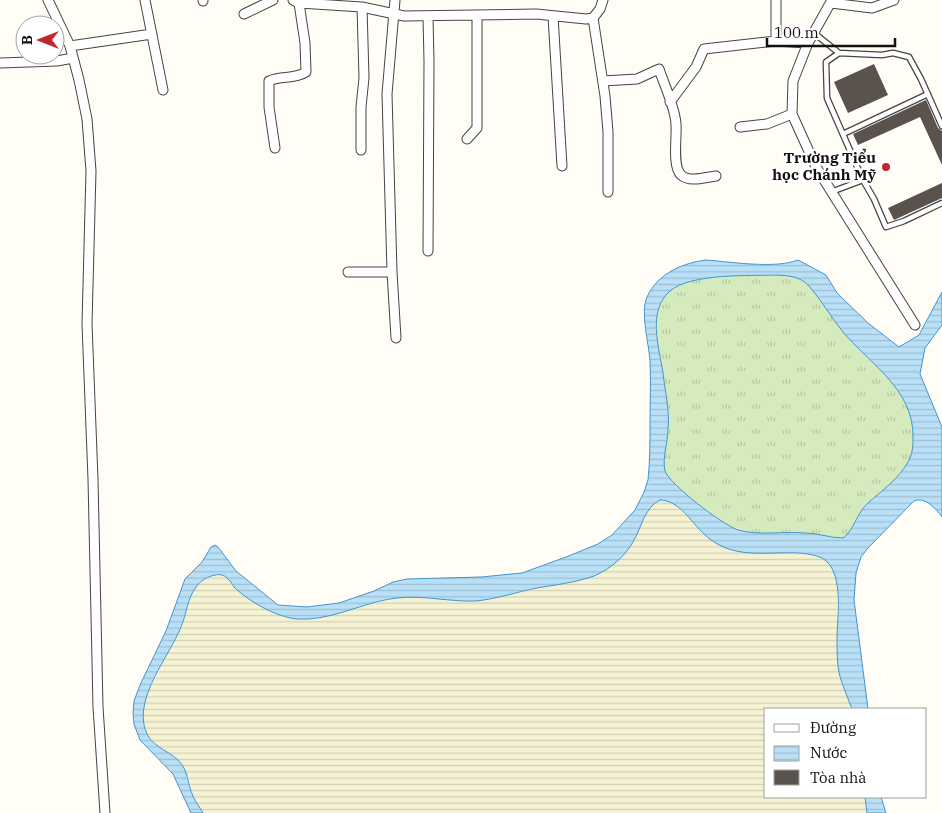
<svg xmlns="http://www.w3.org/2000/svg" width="942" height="813" font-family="'IBM Plex Serif',serif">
  <defs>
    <pattern id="farmland-rules" width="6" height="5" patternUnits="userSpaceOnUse" patternTransform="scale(1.25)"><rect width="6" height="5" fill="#f6f3d4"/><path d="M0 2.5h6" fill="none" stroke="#d2cfb5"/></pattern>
    <pattern id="grass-tufts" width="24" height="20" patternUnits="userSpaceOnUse" patternTransform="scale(1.25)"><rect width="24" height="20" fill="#d5ebbd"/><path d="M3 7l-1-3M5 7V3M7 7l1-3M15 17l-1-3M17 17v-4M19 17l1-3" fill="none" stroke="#b6c8a1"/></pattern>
    <pattern id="water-rules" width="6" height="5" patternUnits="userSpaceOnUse" patternTransform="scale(1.25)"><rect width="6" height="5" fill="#b9e0f7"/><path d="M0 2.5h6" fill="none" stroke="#9ebfd3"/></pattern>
  </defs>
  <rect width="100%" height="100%" fill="#fffdf5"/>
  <!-- farmland -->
  <path fill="url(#farmland-rules)" d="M660 500 673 502 682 510 756 553H790L818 556 826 560 831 566 835 572 837 584V639L840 674 852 709H766V797H865L867 813H203L193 798 189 778 147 735 143 718 144 700 181 628 191 594 197 585 209 577 222 575 229 579 234 587 252 600 315 619 400 597 475 601 496 598 598 575 623 556 648 511 651 506Z"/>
  <!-- grass -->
  <path fill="url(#grass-tufts)" d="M777 275C790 276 799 276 809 286 821 300 831 317 843 332 870 364 913 389 913 436 913 444 913 454 908 462 899 478 883 490 869 502 856 513 854 531 843 538 830 538 818 533 805 533 783 531 759 536 738 530 723 525 670 485 665 471 662 457 668 443 668 429 670 411 665 391 663 373 659 347 647 311 670 291 691 273 750 276 777 275Z"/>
  <!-- water -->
  <path fill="url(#water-rules)" stroke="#3f96cf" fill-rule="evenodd" d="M706 260C732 262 775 269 798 260L826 275 837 293 868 323 899 347 919 335 942 292V325L925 348 920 374 942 427V517C936 509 925 496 914 501L868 548 861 557 856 573 854 600 868 709H852C848 698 842 685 839 673 837 662 837 650 837 639 837 616 846 564 817 556 789 548 754 559 726 548 718 545 710 540 704 534 691 522 679 500 660 500 644 508 642 527 633 542 624 558 606 573 588 578 572 583 554 585 537 588 517 592 496 599 476 601 450 602 422 595 397 598 363 602 332 621 297 619 276 617 248 601 234 587 232 584 230 580 227 578 224 575 220 574 216 575 208 576 200 581 196 587 187 599 187 613 181 627 169 657 135 696 145 729 150 746 166 749 178 760 189 771 187 783 193 796 195 802 200 807 203 813H191L173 774 140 740 134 724 133 713 134 701 140 685 166 631 185 579 202 562 211 547 215 545 218 547 236 571 278 605 307 607 339 603 374 591 393 582 407 579 481 577 522 573 566 557 598 544 612 535 635 510 644 492 648 480C650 461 650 442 650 423 650 403 651 382 650 361 649 344 640 313 647 297 658 273 683 263 706 260ZM777 275C790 276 799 276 809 286 821 300 831 317 843 332 870 364 913 389 913 436 913 444 913 454 908 462 899 478 883 490 869 502 856 513 854 531 843 538 830 538 818 533 805 533 783 531 759 536 738 530 723 525 670 485 665 471 662 457 668 443 668 429 670 411 665 391 663 373 659 347 647 311 670 291 691 273 750 276 777 275Z
    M865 797H881L886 813H867Z"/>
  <!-- building -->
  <path fill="#5a524d" d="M874 64 888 95 848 113 834 82Z
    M926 100 938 128 942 131V165L920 117 858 145 853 134Z
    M942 183V198L894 220 888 208Z"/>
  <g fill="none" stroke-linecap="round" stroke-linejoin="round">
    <defs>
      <path id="service" d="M814 33 839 53
        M843 134 928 94
        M863 180 874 199 886 227 904 221 942 203
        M831 192 863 180 827 98 826 62 839 53 882 55 893 53 909 57 921 79 942 126"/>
      <path id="minor" d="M48 0 70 46 79 80 87 119 91 171 87 324 93 479 98 707 105 813
        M145 0 163 90
        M203 0V1
        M293 0 299 3 362 7 404 16 536 14 586 19 593 18 600 9 603 0
        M776 0V41
        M832 0 808 43 793 81 792 114 816 167 915 325
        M831 3 872 8 894 0
        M244 14 273 0
        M553 16 562 166
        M428 17 429 61 428 251
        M593 18 605 96 608 132V192
        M70 46 152 34
        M0 63 57 61 73 58
        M603 81 637 79 659 69C664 84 676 110 676 125 677 138 672 166 681 175 690 183 706 177 716 176
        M670 102 696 67 704 49 776 41 808 43
        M740 127 767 124 792 114
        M467 139 477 128V16
        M275 148 269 107V81C282 75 293 80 306 72L305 43 299 3
        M361 150V107L364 78 362 7
        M348 272H392L387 94 395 0
        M392 272 396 338"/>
    </defs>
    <!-- service casing -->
    <use href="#service" stroke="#444" stroke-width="7"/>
    <!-- minor casing -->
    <use href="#minor" stroke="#444" stroke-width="11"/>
    <!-- service -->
    <use href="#service" stroke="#fff" stroke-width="4.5"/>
    <!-- minor -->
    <use href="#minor" stroke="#fff" stroke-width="9"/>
  </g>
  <!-- markers -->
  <circle fill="#c4262e" stroke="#fff" stroke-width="2" cx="886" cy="167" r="5"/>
  <g text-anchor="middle" stroke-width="5" stroke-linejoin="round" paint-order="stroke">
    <!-- poi labels -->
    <g font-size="15" font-weight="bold" fill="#111" stroke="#fff" text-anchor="end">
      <text x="876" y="163">Trường Tiểu<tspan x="876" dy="17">học Chánh Mỹ</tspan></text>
    </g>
  </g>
  <!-- legend -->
  <rect x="764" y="708" width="162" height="90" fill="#ffffff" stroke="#a0a0a0"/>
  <rect x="774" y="724" width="25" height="8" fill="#ffffff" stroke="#a0a0a0"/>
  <text x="810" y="733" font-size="15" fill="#111111">Đường</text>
  <rect x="774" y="746" width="25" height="15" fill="url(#water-rules)" stroke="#a0a0a0"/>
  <text x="810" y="758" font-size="15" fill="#111111">Nước</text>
  <rect x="774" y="770" width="25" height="15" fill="#5a524d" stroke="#a0a0a0"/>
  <text x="810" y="783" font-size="15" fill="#111111">Tòa nhà</text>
  <!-- north arrow -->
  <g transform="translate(40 40) rotate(270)"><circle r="24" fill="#ffffff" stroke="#a0a0a0"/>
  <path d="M0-4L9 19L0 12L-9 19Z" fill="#c4262e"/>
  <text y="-8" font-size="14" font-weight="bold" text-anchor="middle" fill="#111111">B</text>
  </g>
  <!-- scale -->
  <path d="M767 38v8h128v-8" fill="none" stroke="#111111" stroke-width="2.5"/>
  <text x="774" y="38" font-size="15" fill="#111111" stroke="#ffffff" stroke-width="4" paint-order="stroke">100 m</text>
</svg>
